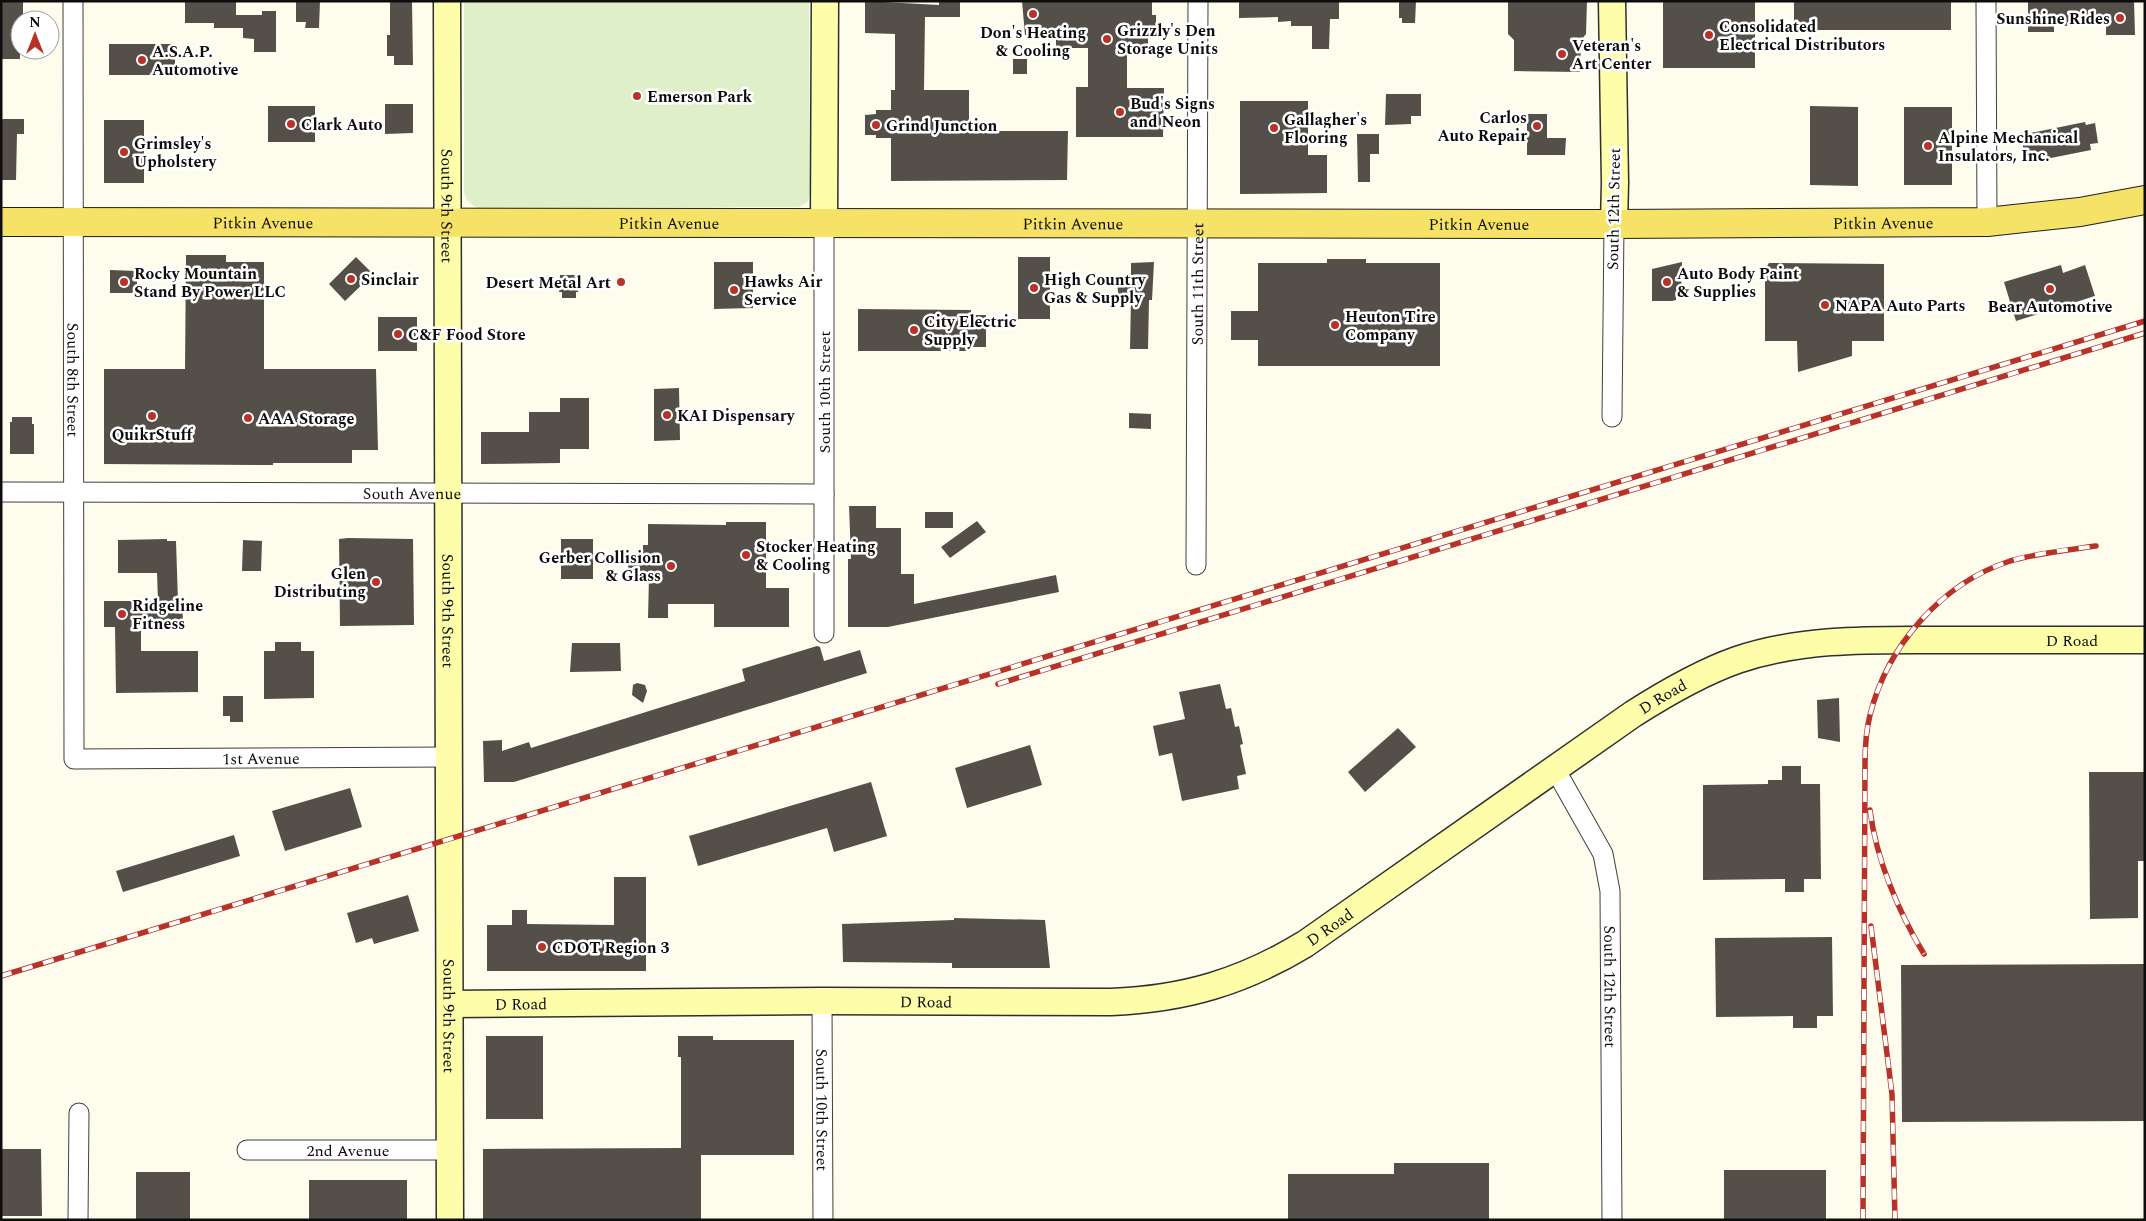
<svg xmlns="http://www.w3.org/2000/svg" width="2146" height="1221" font-family="Spectral,serif">
  <rect width="100%" height="100%" fill="#fefded"/>
  <!-- pitch -->
  <path fill="#deefc9" d="M464 1H809L810 191 808 202 799 207 478 208C470 204 465 200 464 191Z"/>
  <!-- building -->
  <path fill="#554f49" d="M1 1H23V20H20V59H1Z
    M185 1H236V15H262V11H276V52H254V39L243 38V28H214V23H185Z
    M296 1H320L319 28H305L306 22H296Z
    M390 1H412L413 65H394V56H387V35H390Z
    M865 1 939 5V1H960V17H925L924 90H969V131H1068L1067 180 891 181V138H876V135H865V115L876 114V110H891V90H895V34L865 33Z
    M1022 1H1152V15H1156V38H1148V47H1127V88H1164L1163 137H1076V87H1088V48H1056V35H1025Z
    M1239 1H1339V19H1330L1329 49H1312V26H1291V21L1278 22V17L1239 18Z
    M1399 1H1416L1415 23H1402V18H1399Z
    M1508 1H1587L1586 34 1581 40 1580 72 1514 71V40L1508 34Z
    M1663 1H1755V68H1663Z
    M1794 1H1951V30H1794Z
    M2028 1H2134L2135 35H2106V25L2054 26V32H2028Z
    M109 44H175V75H109Z
    M1013 59H1027V74H1013Z
    M1386 94H1421V116H1411V124L1385 125Z
    M1240 101H1308V155H1327V193L1240 194Z
    M385 104H413V133L385 134Z
    M268 106H315V142H268Z
    M1810 106 1858 107V186L1810 185Z
    M1904 107H1952V185H1904Z
    M1527 114H1547V138H1566L1565 155H1527Z
    M1 119H24V134H17L16 180H1Z
    M104 120H144V183H104Z
    M2085 122 2086 125 2095 123 2097 136 2098 143 2090 144 2091 150 2026 163 2021 135Z
    M1357 134H1379V154H1370V182H1358Z
    M186 255H226V262H264V369H376L378 450H352V463H273V465L104 464V369H185Z
    M356 257 373 274 345 301 329 284Z
    M1018 257H1050V319H1018Z
    M1327 259H1366V263H1440V366H1258V340H1231V311H1258V263H1327Z
    M714 262H753V308L714 309Z
    M1154 262 1152 300H1149L1148 349H1130L1131 298 1119 299 1117 284 1131 283V263Z
    M1682 262 1681 296H1676V300L1672 301H1652V269Z
    M1769 263 1884 264V341H1852V356L1798 372 1797 341H1765V269Z
    M2061 265 2063 273 2085 265 2095 296 2016 321 2004 282Z
    M110 270 137 271V293H110Z
    M560 275H579L578 292H576V298H562V292H559Z
    M858 309 971 310V315H986V347H971V351H858Z
    M378 317H417V351H378Z
    M679 388 680 440 654 441V389Z
    M560 398H589V449H560V463L481 464V432H529V412H560Z
    M1129 413 1151 414V429L1129 428Z
    M12 417H32V424H34V454H10V422H12Z
    M849 506H876V528H901V574H914V604L1056 575 1059 592 888 627H848V559H851Z
    M925 512H953V528H925Z
    M977 521 986 532 950 558 941 547Z
    M726 522H766V588H789V627H714V604H668V618H648L649 577H628V556H643V545H648V524L726 525Z
    M348 538 413 539 414 625 340 626 339 539Z
    M167 539V541H176L178 602 182 601 183 621H141V651H198V692L116 693 115 627H104V601H158L157 573H118V540Z
    M561 539H593V579H561Z
    M243 540 262 541 261 571H242Z
    M275 642H301V651H314V698L264 699V651H275Z
    M572 643H620L621 671 570 672Z
    M817 646 820 647 824 661 860 650 867 673 514 782H484L483 741 502 740V751L529 742 531 748 745 681 742 669Z
    M637 683 645 685 647 691 643 703 632 695 633 685Z
    M1220 684 1226 709 1231 708 1235 727 1239 726 1243 744 1240 745 1246 774 1237 776 1239 789 1182 801 1172 753 1159 756 1153 726 1185 719 1179 692Z
    M223 696H243V722H230V716H223Z
    M1839 698 1840 742 1818 738 1817 700Z
    M1398 728 1416 747 1365 792 1348 772Z
    M1030 745 1042 785 967 808 955 768Z
    M1782 766H1801V784H1820L1821 879H1804V892H1785V879L1703 880V785L1768 784V780H1782Z
    M2089 772H2145V861H2138V918L2090 919Z
    M871 782 887 836 834 852 827 828 698 866 689 836Z
    M350 788 362 827 285 851 272 811Z
    M234 835 240 856 123 892 116 871Z
    M614 877H646V971H487V925H512V910H527V924L614 925Z
    M408 895 419 931 374 944 372 938 356 943 347 913Z
    M954 918 1045 920 1050 968H952V963L843 962 842 924 954 920Z
    M1832 937 1833 1016H1817V1028H1793V1016L1716 1017 1715 938Z
    M2145 964V1121L1902 1122 1901 965Z
    M486 1036H543V1119H486Z
    M678 1036H713V1040H794V1155H701V1220H483V1149L681 1148V1057H678Z
    M1 1149H41L42 1216H1Z
    M1394 1163H1489V1220H1288V1174H1394Z
    M1724 1170H1826V1220H1724Z
    M136 1172H190V1220H136Z
    M309 1180H407V1220H309Z"/>
  <g fill="none" stroke-linecap="round" stroke-linejoin="round">
    <defs>
      <g id="street">
        <path id="s1" d="M73 1 74 759 449 757"/>
        <path d="M1986 1 1987 222"/>
        <path d="M824 222V633"/>
        <path d="M1612 417 1614 224"/>
        <path id="s2" d="M1 492 824 494"/>
        <path id="s3" d="M1196 565 1198 1"/>
        <path id="s4" d="M1555 769 1603 854 1610 891 1612 1220"/>
        <path id="s5" d="M822 1001 823 1220"/>
        <path id="s6" d="M247 1150H450"/>
        <path d="M78 1220 79 1113"/>
      </g>
      <g id="secondary">
        <path id="s7" d="M447 1 450 1220"/>
        <path d="M1612 1 1615 183 1614 224"/>
        <path d="M824 222 825 1"/>
        <path id="s8" d="M450 1004 822 1001 1111 1002C1185 999 1242 982 1305 944L1633 714C1666 693 1700 673 1737 660 1805 637 1877 640 1948 640 2013 640 2079 640 2145 640"/>
      </g>
      <g id="primary">
        <path id="s9" d="M1 222 1614 224 1987 222 2080 212 2145 200"/>
      </g>
    </defs>
    <!-- street casing -->
    <use href="#street" stroke="#404040" stroke-width="21"/>
    <!-- secondary casing -->
    <use href="#secondary" stroke="#2f2f2f" stroke-width="29"/>
    <!-- primary casing -->
    <use href="#primary" stroke="#1e1e1e" stroke-width="30"/>
    <!-- street -->
    <use href="#street" stroke="#fff" stroke-width="19"/>
    <!-- secondary -->
    <use href="#secondary" stroke="#fdfdaa" stroke-width="26"/>
    <!-- primary -->
    <use href="#primary" stroke="#f5e267" stroke-width="28"/>
    <defs>
      <path id="rail" d="M998 684 2145 333
        M1870 810C1876 859 1899 913 1924 954
        M1871 926 1892 1094 1895 1220
        M1 976 2145 321
        M1863 1220 1865 764C1865 748 1866 731 1870 715 1887 646 1942 583 2010 561 2038 553 2067 550 2096 546"/>
    </defs>
    <!-- rail casing -->
    <use href="#rail" stroke="#b93229" stroke-width="5.5"/>
    <!-- rail -->
    <use href="#rail" stroke="#fff" stroke-width="4" stroke-dasharray="11" stroke-linecap="butt"/>
  </g>
  <!-- markers -->
  <g fill="#b93229" stroke="#fff" stroke-width="2">
    <circle cx="1033" cy="14" r="5"/>
    <circle cx="2120" cy="18" r="5"/>
    <circle cx="1709" cy="35" r="5"/>
    <circle cx="1107" cy="39" r="5"/>
    <circle cx="1562" cy="54" r="5"/>
    <circle cx="142" cy="60" r="5"/>
    <circle cx="637" cy="96" r="5"/>
    <circle cx="1120" cy="112" r="5"/>
    <circle cx="291" cy="124" r="5"/>
    <circle cx="876" cy="125" r="5"/>
    <circle cx="1537" cy="126" r="5"/>
    <circle cx="1274" cy="128" r="5"/>
    <circle cx="1928" cy="146" r="5"/>
    <circle cx="124" cy="152" r="5"/>
    <circle cx="351" cy="279" r="5"/>
    <circle cx="124" cy="282" r="5"/>
    <circle cx="621" cy="282" r="5"/>
    <circle cx="1667" cy="282" r="5"/>
    <circle cx="1034" cy="288" r="5"/>
    <circle cx="2050" cy="289" r="5"/>
    <circle cx="734" cy="290" r="5"/>
    <circle cx="1825" cy="305" r="5"/>
    <circle cx="1335" cy="325" r="5"/>
    <circle cx="914" cy="330" r="5"/>
    <circle cx="398" cy="334" r="5"/>
    <circle cx="667" cy="415" r="5"/>
    <circle cx="152" cy="416" r="5"/>
    <circle cx="248" cy="418" r="5"/>
    <circle cx="746" cy="555" r="5"/>
    <circle cx="671" cy="566" r="5"/>
    <circle cx="376" cy="582" r="5"/>
    <circle cx="122" cy="614" r="5"/>
    <circle cx="542" cy="947" r="5"/>
  </g>
  <g text-anchor="middle" stroke-width="5" stroke-linejoin="round" paint-order="stroke">
    <!-- poi labels -->
    <g font-size="16" font-weight="bold" fill="#0d0d0d" stroke="#fff" text-anchor="start">
      <text x="2110" y="24" text-anchor="end">Sunshine Rides</text>
      <text x="1719" y="32">Consolidated<tspan x="1719" dy="18">Electrical Distributors</tspan></text>
      <text x="1117" y="36">Grizzly's Den<tspan x="1117" dy="18">Storage Units</tspan></text>
      <text x="1033" y="38" text-anchor="middle">Don's Heating<tspan x="1033" dy="18">&amp; Cooling</tspan></text>
      <text x="1572" y="51">Veteran's<tspan x="1572" dy="18">Art Center</tspan></text>
      <text x="152" y="57">A.S.A.P.<tspan x="152" dy="18">Automotive</tspan></text>
      <text x="647" y="102">Emerson Park</text>
      <text x="1130" y="109">Bud's Signs<tspan x="1130" dy="18">and Neon</tspan></text>
      <text x="1527" y="123" text-anchor="end">Carlos<tspan x="1527" dy="18">Auto Repair</tspan></text>
      <text x="1284" y="125">Gallagher's<tspan x="1284" dy="18">Flooring</tspan></text>
      <text x="301" y="130">Clark Auto</text>
      <text x="886" y="131">Grind Junction</text>
      <text x="1938" y="143">Alpine Mechanical<tspan x="1938" dy="18">Insulators, Inc.</tspan></text>
      <text x="134" y="149">Grimsley's<tspan x="134" dy="18">Upholstery</tspan></text>
      <text x="134" y="279">Rocky Mountain<tspan x="134" dy="18">Stand By Power LLC</tspan></text>
      <text x="1677" y="279">Auto Body Paint<tspan x="1677" dy="18">&amp; Supplies</tspan></text>
      <text x="361" y="285">Sinclair</text>
      <text x="1044" y="285">High Country<tspan x="1044" dy="18">Gas &amp; Supply</tspan></text>
      <text x="744" y="287">Hawks Air<tspan x="744" dy="18">Service</tspan></text>
      <text x="611" y="288" text-anchor="end">Desert Metal Art</text>
      <text x="1835" y="311">NAPA Auto Parts</text>
      <text x="2050" y="312" text-anchor="middle">Bear Automotive</text>
      <text x="1345" y="322">Heuton Tire<tspan x="1345" dy="18">Company</tspan></text>
      <text x="924" y="327">City Electric<tspan x="924" dy="18">Supply</tspan></text>
      <text x="408" y="340">C&amp;F Food Store</text>
      <text x="677" y="421">KAI Dispensary</text>
      <text x="258" y="424">AAA Storage</text>
      <text x="152" y="440" text-anchor="middle">QuikrStuff</text>
      <text x="756" y="552">Stocker Heating<tspan x="756" dy="18">&amp; Cooling</tspan></text>
      <text x="661" y="563" text-anchor="end">Gerber Collision<tspan x="661" dy="18">&amp; Glass</tspan></text>
      <text x="366" y="579" text-anchor="end">Glen<tspan x="366" dy="18">Distributing</tspan></text>
      <text x="132" y="611">Ridgeline<tspan x="132" dy="18">Fitness</tspan></text>
      <text x="552" y="953">CDOT Region 3</text>
    </g>
    <!-- street labels -->
    <g font-size="16" fill="#0d0d0d" stroke="#fff">
      <text dy="6" stroke="none"><textPath href="#s7" startOffset="205">South 9th Street</textPath></text>
      <text transform="translate(1613 209) rotate(-89)" y="6">South 12th Street</text>
      <text dy="6" stroke="none"><textPath href="#s9" startOffset="262">Pitkin Avenue</textPath></text>
      <text dy="6" stroke="none"><textPath href="#s9" startOffset="668">Pitkin Avenue</textPath></text>
      <text dy="6" stroke="none"><textPath href="#s9" startOffset="1072">Pitkin Avenue</textPath></text>
      <text dy="6" stroke="none"><textPath href="#s9" startOffset="1882">Pitkin Avenue</textPath></text>
      <text dy="6" stroke="none"><textPath href="#s9" startOffset="1478">Pitkin Avenue</textPath></text>
      <text dy="6" stroke="none"><textPath href="#s3" startOffset="281">South 11th Street</textPath></text>
      <text dy="6" stroke="none"><textPath href="#s1" startOffset="379">South 8th Street</textPath></text>
      <text transform="translate(824 392) rotate(-90)" y="6">South 10th Street</text>
      <text dy="6" stroke="none"><textPath href="#s2" startOffset="411">South Avenue</textPath></text>
      <text dy="6" stroke="none"><textPath href="#s7" startOffset="610">South 9th Street</textPath></text>
      <text dy="6" stroke="none"><textPath href="#s8" startOffset="1721">D Road</textPath></text>
      <text dy="6" stroke="none"><textPath href="#s8" startOffset="1301">D Road</textPath></text>
      <text dy="6" stroke="none"><textPath href="#s1" startOffset="945">1st Avenue</textPath></text>
      <text dy="6" stroke="none"><textPath href="#s8" startOffset="896">D Road</textPath></text>
      <text dy="6" stroke="none"><textPath href="#s4" startOffset="231">South 12th Street</textPath></text>
      <text dy="6" stroke="none"><textPath href="#s8" startOffset="476">D Road</textPath></text>
      <text dy="6" stroke="none"><textPath href="#s8" startOffset="71">D Road</textPath></text>
      <text dy="6" stroke="none"><textPath href="#s7" startOffset="1015">South 9th Street</textPath></text>
      <text dy="6" stroke="none"><textPath href="#s5" startOffset="109">South 10th Street</textPath></text>
      <text dy="6" stroke="none"><textPath href="#s6" startOffset="101">2nd Avenue</textPath></text>
    </g>
  </g>
  <!-- border -->
  <rect width="2146" height="1221" fill="none" stroke="#0d0d0d" stroke-width="5"/>
  <!-- north arrow -->
  <g transform="translate(35 35)"><circle r="24" fill="#ffffff" stroke="#9e9e9e"/>
  <path d="M0-4L9 19L0 12L-9 19Z" fill="#b93229"/>
  <text y="-8" font-size="14" font-weight="bold" text-anchor="middle" fill="#0d0d0d">N</text>
  </g>
</svg>
